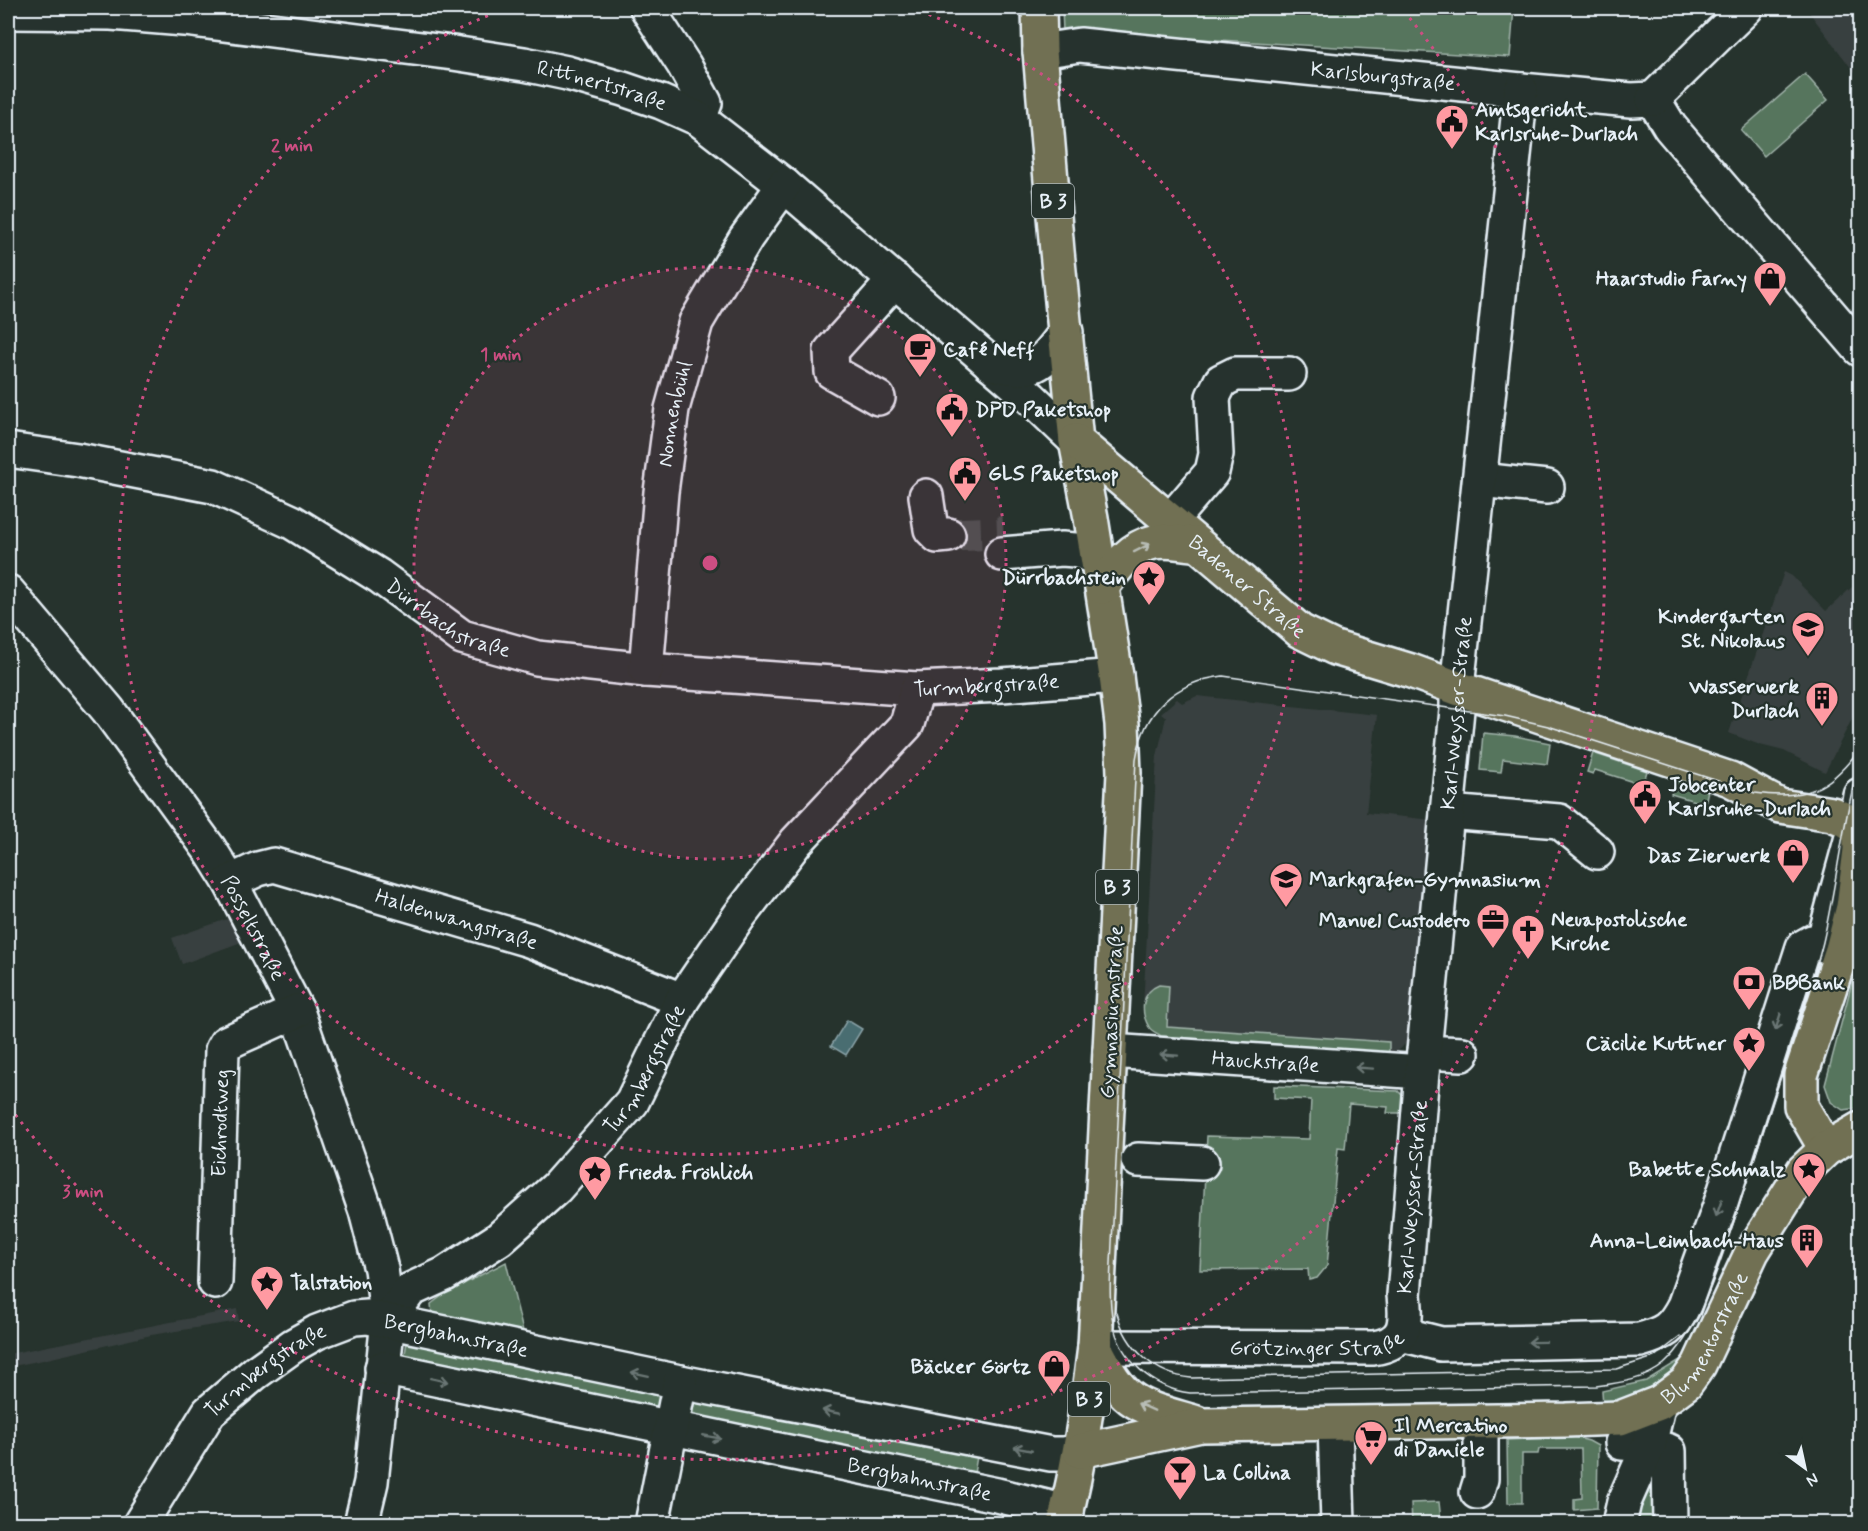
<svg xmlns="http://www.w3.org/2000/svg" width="1868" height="1531" font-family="Mynerve,sans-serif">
  <rect width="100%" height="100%" fill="#26332d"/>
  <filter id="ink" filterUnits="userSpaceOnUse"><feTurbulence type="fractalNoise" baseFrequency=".0167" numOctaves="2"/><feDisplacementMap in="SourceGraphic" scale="12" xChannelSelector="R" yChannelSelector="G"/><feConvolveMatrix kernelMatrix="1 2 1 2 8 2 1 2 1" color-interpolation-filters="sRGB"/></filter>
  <g filter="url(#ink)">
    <!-- built -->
    <path fill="#394040" d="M1806 8H1860V78L1849 65Z
      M1784 572 1792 576 1826 611 1852 587 1860 595V703L1825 772 1784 751 1760 745 1729 733Z
      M1197 696 1377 715 1366 813 1433 820 1406 1043 1397 1052 1389 1053 1161 1036 1149 1028 1143 1007 1157 756 1166 717 1161 713 1177 699 1182 703Z
      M230 918 244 941 182 964 172 938Z
      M237 1309 239 1321 151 1335 43 1360 8 1367V1354Z"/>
    <!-- green -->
    <path fill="#57755d" stroke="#a0b3aa" stroke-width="1.5" d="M1062 8H1514L1510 57 1063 31Z
      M1805 74 1828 100 1764 156 1741 130Z
      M1483 733 1515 736 1550 743 1547 764 1503 759 1501 772 1480 770Z
      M1593 753 1647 771 1643 785 1595 770 1593 774 1587 772Z
      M1677 781 1708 790 1705 804 1671 794 1674 785Z
      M1860 952V1108L1843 1110 1831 1102 1825 1085Z
      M1159 985 1169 986 1167 1027 1389 1042V1053L1161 1036C1157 1033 1151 1031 1149 1027 1140 1012 1141 992 1159 985Z
      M1274 1086 1398 1091 1403 1096 1401 1113H1387L1388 1107 1349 1104 1345 1149 1338 1148 1327 1266 1317 1278 1309 1280 1308 1269 1200 1270 1207 1136 1309 1139 1311 1100 1274 1098Z
      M506 1262 523 1331 432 1314 431 1304 446 1293Z
      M408 1337 661 1391V1411L403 1364Z
      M1683 1358 1682 1363C1661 1385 1634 1400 1603 1404L1602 1391 1646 1381Z
      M691 1397 978 1451 973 1479 693 1423 684 1405Z
      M1574 1437 1589 1441 1598 1446 1597 1508 1574 1510V1499L1582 1498 1581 1449H1539L1538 1454H1522V1503H1508L1507 1440Z
      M1656 1457 1660 1523 1636 1524 1645 1488Z
      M1439 1502 1441 1521 1412 1523 1411 1503Z"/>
    <!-- water -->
    <path fill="#4a6d71" stroke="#89a2a7" stroke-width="1.5" d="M847 1020 862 1029 846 1055 831 1046Z"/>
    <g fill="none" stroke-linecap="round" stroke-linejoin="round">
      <!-- minor-tunnel -->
      <path stroke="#43504b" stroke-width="33" stroke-dasharray="33 16" stroke-linecap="butt" d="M948 535 1003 533"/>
      <defs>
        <g id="minor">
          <path d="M647 8 684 65 705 103 699 119"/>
          <path id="s1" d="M8 12 111 13 184 19 453 53 524 64 567 73 623 89 661 102 699 119 784 185 1031 398 1076 441"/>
          <path id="s2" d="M1040 51 1080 45 1521 90 1631 100 1653 99"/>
          <path d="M1653 99 1670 127 1860 349"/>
          <path d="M1653 99 1746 8"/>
          <path d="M990 363C1034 374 1040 367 1066 332"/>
          <path d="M878 398 832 372 831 351 895 280"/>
          <path id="s3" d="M8 450 78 460 213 486 292 522 379 576 462 637 537 658 646 670 917 689 1002 685 1116 676"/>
          <path d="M1480 480 1547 487"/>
          <path d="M926 496 931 529 938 536 948 535"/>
          <path d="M1170 521 1212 472 1216 454 1213 397 1221 381 1235 374H1289"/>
          <path d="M1002 554 1062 549 1075 550 1097 558"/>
          <path id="s4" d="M8 592 108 710 210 850 230 882 297 1011 366 1211 381 1269 388 1320 371 1482 361 1524"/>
          <path id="s5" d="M646 670 661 492 672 409 696 322 746 238 784 185"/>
          <path d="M1447 812 1559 821 1597 852"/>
          <path id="s6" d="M230 882 258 869 274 865 529 940 682 1000"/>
          <path d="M1823 943 1855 826 1860 795"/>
          <path id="s7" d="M1110 1051 1422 1072"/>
          <path d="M1424 1052 1462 1054"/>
          <path d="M1138 1160 1202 1163"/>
          <path id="s8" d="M215 1282 222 1050 226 1043 297 1011"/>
          <path id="s9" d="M388 1320 410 1290 445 1274 499 1239 556 1188 632 1102 682 1000 740 915 796 842 907 724 917 689"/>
          <path d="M1401 1334 1441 1344 1640 1340C1665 1333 1672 1329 1684 1306L1720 1206 1803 947 1812 942 1842 950"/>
          <path id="s10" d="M1095 1347 1373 1348C1407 1343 1407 1323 1404 1295L1422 1072 1457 710V688L1521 90"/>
          <path id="s11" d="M382 1368 997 1495 1067 1512"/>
          <path d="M1335 1424 1338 1524"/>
          <path d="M1622 1443 1649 1445 1669 1451 1670 1524"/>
          <path d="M1477 1492 1481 1479V1421"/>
          <path id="s12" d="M140 1524 209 1412 255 1373 294 1345 317 1332 354 1318 368 1317 680 1382 1051 1454H1064L1080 1451"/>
          <path d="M652 1524 680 1382"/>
          <path d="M1619 1524 1624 1502 1649 1445 1659 1403"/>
        </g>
        <g id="major">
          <path d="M1039 8 1040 51 1057 251 1076 441 1091 518 1116 676 1122 724 1124 773 1095 1347C1088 1407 1078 1465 1064 1524"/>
          <path id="s13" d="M1076 441 1300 631 1335 648 1411 671 1457 688 1730 779 1780 806 1832 814 1846 820 1855 826 1860 837V850L1853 907 1842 950 1801 1075V1106L1826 1149"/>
          <path d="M1102 587C1115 569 1130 547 1154 542 1167 539 1184 544 1197 544"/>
          <path d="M1095 1347C1124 1406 1136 1405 1197 1423"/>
          <path id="s14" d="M1080 1451 1201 1425 1566 1420 1620 1418 1659 1403 1686 1383 1699 1365 1752 1252 1803 1171 1826 1149 1860 1129"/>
        </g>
      </defs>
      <!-- minor casing -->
      <use href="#minor" stroke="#e8f1f8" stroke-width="38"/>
      <!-- major casing -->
      <use href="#major" stroke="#e8f1f8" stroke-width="38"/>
      <!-- minor -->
      <use href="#minor" stroke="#26332d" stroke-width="33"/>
      <!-- major -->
      <use href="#major" stroke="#716f52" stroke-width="33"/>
      <!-- tram -->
      <path stroke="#e8f1f8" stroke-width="1.5" d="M1860 748C1830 790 1806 800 1755 793L1548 726 1505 716 1223 676C1175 682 1144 710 1136 759L1112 1243C1111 1268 1108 1297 1113 1322 1119 1359 1154 1389 1190 1393L1596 1386C1619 1383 1645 1380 1664 1364 1701 1331 1723 1253 1739 1206 1757 1150 1776 1093 1794 1037 1804 1006 1815 974 1823 942 1837 881 1843 819 1860 759
        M1117 1313C1126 1348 1155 1375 1191 1378L1616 1369 1654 1357 1680 1337"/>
    </g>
    <!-- one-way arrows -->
    <defs><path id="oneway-shaft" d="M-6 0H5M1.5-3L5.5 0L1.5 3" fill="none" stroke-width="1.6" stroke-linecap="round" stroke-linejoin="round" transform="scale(1.5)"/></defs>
    <g stroke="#b8bdb6">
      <use href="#oneway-shaft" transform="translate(1142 548) rotate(-27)"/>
      <use href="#oneway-shaft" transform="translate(1146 1407) rotate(-156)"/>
    </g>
    <g stroke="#6a7674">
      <use href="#oneway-shaft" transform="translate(1778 1022) rotate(107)"/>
      <use href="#oneway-shaft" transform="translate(1169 1055) rotate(-176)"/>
      <use href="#oneway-shaft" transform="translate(1364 1068) rotate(-176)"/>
      <use href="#oneway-shaft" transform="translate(1719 1208) rotate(109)"/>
      <use href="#oneway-shaft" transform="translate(1537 1342) rotate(179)"/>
      <use href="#oneway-shaft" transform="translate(640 1374) rotate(-168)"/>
      <use href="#oneway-shaft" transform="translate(439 1380) rotate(12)"/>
      <use href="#oneway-shaft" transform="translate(831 1412) rotate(-169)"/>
      <use href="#oneway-shaft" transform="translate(712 1437) rotate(11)"/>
      <use href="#oneway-shaft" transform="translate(1023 1449) rotate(-169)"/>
    </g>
  </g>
  <!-- distance rings -->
  <circle cx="710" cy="563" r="296" fill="#cc4e82" fill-opacity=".12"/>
  <g fill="none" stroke="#cc4e82" stroke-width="3" stroke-dasharray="3 6">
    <circle cx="710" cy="563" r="296"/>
    <path d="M912 8A591 591 0 1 1 508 8"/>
    <path d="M1404 11A887 887 0 1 1 11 1109"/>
  </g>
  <!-- icons -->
  <defs>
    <symbol id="civic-pin" viewBox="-11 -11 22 30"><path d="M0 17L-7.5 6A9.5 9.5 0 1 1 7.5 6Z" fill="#ff9aa2" stroke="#26332d"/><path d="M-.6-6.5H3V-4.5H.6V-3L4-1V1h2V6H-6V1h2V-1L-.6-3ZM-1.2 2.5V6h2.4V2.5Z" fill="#111"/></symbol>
    <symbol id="shop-pin" viewBox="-11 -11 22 30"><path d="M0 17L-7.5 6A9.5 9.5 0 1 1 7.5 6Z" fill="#ff9aa2" stroke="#26332d"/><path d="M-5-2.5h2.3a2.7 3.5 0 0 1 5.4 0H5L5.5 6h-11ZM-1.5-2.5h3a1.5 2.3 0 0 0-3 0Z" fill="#111"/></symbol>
    <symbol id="cafe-pin" viewBox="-11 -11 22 30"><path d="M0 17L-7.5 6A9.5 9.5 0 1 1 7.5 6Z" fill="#ff9aa2" stroke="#26332d"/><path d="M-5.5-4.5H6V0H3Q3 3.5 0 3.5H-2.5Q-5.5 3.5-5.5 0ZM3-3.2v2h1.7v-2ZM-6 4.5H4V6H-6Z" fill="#111"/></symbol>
    <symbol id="sight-pin" viewBox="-11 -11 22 30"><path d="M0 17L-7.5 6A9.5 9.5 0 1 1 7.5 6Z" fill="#ff9aa2" stroke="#26332d"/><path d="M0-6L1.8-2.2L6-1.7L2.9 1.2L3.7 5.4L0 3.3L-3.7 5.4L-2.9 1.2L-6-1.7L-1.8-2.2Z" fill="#111"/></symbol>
    <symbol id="school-pin" viewBox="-11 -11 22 30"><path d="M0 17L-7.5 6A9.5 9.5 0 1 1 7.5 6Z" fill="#ff9aa2" stroke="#26332d"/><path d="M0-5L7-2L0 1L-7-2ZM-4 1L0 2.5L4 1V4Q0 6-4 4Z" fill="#111"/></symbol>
    <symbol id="building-pin" viewBox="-11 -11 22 30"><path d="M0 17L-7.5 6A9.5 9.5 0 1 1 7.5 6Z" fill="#ff9aa2" stroke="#26332d"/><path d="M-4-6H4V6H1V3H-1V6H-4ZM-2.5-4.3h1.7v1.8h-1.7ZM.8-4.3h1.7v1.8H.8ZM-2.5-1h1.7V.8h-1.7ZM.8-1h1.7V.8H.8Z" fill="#111"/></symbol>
    <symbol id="office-pin" viewBox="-11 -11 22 30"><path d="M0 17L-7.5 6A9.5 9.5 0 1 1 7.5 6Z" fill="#ff9aa2" stroke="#26332d"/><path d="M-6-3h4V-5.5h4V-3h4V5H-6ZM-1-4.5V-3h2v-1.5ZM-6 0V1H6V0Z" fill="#111"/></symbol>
    <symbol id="church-pin" viewBox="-11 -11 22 30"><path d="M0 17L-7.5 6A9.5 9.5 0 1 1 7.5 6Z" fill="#ff9aa2" stroke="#26332d"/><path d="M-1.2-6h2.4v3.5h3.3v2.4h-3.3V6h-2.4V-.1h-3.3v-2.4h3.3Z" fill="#111"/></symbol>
    <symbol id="bank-pin" viewBox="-11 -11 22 30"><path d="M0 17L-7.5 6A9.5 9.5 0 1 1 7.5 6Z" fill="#ff9aa2" stroke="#26332d"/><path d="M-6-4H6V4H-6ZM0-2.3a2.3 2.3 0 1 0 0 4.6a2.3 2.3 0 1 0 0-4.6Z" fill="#111"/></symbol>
    <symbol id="supermarket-pin" viewBox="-11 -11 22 30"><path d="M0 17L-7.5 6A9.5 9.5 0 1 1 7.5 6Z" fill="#ff9aa2" stroke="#26332d"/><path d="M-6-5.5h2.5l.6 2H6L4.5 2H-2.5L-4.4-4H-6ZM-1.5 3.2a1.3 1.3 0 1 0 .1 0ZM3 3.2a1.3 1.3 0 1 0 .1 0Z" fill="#111"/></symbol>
    <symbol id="bar-pin" viewBox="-11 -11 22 30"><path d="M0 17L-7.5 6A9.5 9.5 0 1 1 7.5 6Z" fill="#ff9aa2" stroke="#26332d"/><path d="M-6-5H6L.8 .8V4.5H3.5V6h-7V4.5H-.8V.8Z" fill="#111"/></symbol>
  </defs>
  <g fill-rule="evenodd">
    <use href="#civic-pin" x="1433" y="102" width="38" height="52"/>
    <use href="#shop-pin" x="1751" y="259" width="38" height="52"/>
    <use href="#cafe-pin" x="901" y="330" width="38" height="52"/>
    <use href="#civic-pin" x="933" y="390" width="38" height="52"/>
    <use href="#civic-pin" x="946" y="454" width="38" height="52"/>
    <use href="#sight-pin" x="1130" y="558" width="38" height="52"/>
    <use href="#school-pin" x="1789" y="609" width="38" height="52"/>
    <use href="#building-pin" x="1803" y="679" width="38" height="52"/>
    <use href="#civic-pin" x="1626" y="777" width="38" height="52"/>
    <use href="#shop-pin" x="1774" y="836" width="38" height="52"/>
    <use href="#school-pin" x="1267" y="860" width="38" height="52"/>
    <use href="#office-pin" x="1474" y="901" width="38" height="52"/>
    <use href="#church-pin" x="1509" y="912" width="38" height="52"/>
    <use href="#bank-pin" x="1730" y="963" width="38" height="52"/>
    <use href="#sight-pin" x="1730" y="1024" width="38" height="52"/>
    <use href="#sight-pin" x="1790" y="1150" width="38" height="52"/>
    <use href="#sight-pin" x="576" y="1153" width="38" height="52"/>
    <use href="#building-pin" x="1788" y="1221" width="38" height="52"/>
    <use href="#sight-pin" x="248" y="1263" width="38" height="52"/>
    <use href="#shop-pin" x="1035" y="1347" width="38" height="52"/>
    <use href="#supermarket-pin" x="1352" y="1418" width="38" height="52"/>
    <use href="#bar-pin" x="1161" y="1453" width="38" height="52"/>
  </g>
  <g text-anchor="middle" stroke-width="4.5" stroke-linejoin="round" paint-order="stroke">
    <!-- shield labels -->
    <g fill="#26332d" stroke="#aeb8bb" stroke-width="1.5">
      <rect x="1032" y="184" width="42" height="34" rx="4.5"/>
      <rect x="1096" y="870" width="42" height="34" rx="4.5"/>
      <rect x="1068" y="1382" width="42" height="34" rx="4.5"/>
    </g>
    <g font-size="20" font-weight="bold" fill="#e8f1f8">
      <text x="1053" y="208">B 3</text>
      <text x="1117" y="894">B 3</text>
      <text x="1089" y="1406">B 3</text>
    </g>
    <!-- street labels -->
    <g font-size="21" fill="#e8f1f8" stroke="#26332d">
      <text dy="7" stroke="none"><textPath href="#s2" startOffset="345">Karlsburgstraße</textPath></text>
      <text dy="7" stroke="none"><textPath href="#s1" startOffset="600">Rittnertstraße</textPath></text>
      <text dy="7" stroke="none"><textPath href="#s5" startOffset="258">Nonnenbühl</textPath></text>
      <text dy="7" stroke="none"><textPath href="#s13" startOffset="225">Badener Straße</textPath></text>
      <text dy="7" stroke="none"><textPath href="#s3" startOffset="480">Dürrbachstraße</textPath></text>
      <text dy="7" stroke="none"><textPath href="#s3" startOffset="1029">Turmbergstraße</textPath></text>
      <text dy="7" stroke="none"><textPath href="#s10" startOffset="934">Karl-Weysser-Straße</textPath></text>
      <text dy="7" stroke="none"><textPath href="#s6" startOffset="238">Haldenwangstraße</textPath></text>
      <text dy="7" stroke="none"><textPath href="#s4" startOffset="417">Posseltstraße</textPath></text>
      <text transform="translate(1111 1012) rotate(-87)" y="7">Gymnasiumstraße</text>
      <text dy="7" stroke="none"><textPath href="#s7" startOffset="156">Hauckstraße</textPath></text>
      <text dy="7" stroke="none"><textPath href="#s9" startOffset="366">Turmbergstraße</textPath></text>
      <text dy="7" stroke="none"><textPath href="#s8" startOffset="159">Eichrodtweg</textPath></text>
      <text dy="7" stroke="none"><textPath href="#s10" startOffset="448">Karl-Weysser-Straße</textPath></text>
      <text dy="7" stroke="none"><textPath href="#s14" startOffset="666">Blumentorstraße</textPath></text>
      <text dy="7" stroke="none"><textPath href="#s10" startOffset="222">Grötzinger Straße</textPath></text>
      <text dy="7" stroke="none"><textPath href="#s12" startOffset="410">Bergbahnstraße</textPath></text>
      <text dy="7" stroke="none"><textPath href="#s12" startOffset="202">Turmbergstraße</textPath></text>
      <text dy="7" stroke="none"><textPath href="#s11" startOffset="549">Bergbahnstraße</textPath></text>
    </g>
    <!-- poi labels -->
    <g font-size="21" font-weight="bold" fill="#e8f1f8" stroke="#26332d" text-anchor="start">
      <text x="1475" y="116">Amtsgericht<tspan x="1475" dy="24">Karlsruhe-Durlach</tspan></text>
      <text x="1747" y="285" text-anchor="end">Haarstudio Farny</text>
      <text x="943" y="356">Café Neff</text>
      <text x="975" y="416">DPD Paketshop</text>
      <text x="988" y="480">GLS Paketshop</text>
      <text x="1126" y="584" text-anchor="end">Dürrbachstein</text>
      <text x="1785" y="623" text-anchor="end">Kindergarten<tspan x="1785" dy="24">St. Nikolaus</tspan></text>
      <text x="1799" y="693" text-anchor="end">Wasserwerk<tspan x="1799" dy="24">Durlach</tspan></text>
      <text x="1668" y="791">Jobcenter<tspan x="1668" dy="24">Karlsruhe-Durlach</tspan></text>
      <text x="1770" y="862" text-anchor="end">Das Zierwerk</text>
      <text x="1309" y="886">Markgrafen-Gymnasium</text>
      <text x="1551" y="926">Neuapostolische<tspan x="1551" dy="24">Kirche</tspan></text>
      <text x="1470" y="927" text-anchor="end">Manuel Custodero</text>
      <text x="1772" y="989">BBBank</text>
      <text x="1726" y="1050" text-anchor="end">Cäcilie Kuttner</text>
      <text x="1786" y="1176" text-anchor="end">Babette Schmalz</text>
      <text x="618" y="1179">Frieda Fröhlich</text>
      <text x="1784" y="1247" text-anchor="end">Anna-Leimbach-Haus</text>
      <text x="290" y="1289">Talstation</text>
      <text x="1031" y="1373" text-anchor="end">Bäcker Görtz</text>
      <text x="1394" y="1432">Il Mercatino<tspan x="1394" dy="24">di Daniele</tspan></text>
      <text x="1203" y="1479">La Collina</text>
    </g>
  </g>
  <circle cx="710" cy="563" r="9" fill="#cc4e82" stroke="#26332d" stroke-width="3"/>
  <g font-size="18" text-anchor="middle" font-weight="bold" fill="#cc4e82" stroke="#26332d" stroke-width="4.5" stroke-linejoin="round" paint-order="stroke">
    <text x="292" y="151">2 min</text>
    <text x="501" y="360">1 min</text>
    <text x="83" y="1197">3 min</text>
  </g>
  <!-- margin -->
  <rect width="1868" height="1531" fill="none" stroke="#26332d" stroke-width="30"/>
  <rect x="15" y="15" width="1838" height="1501" fill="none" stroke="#e8f1f8" stroke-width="2" filter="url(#ink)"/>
  <!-- north arrow -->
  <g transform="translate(1805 1468) rotate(147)" stroke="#26332d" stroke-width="4.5" paint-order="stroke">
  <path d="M0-4.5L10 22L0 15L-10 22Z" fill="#e8f1f8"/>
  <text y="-9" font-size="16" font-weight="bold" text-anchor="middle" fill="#e8f1f8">N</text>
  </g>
</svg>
